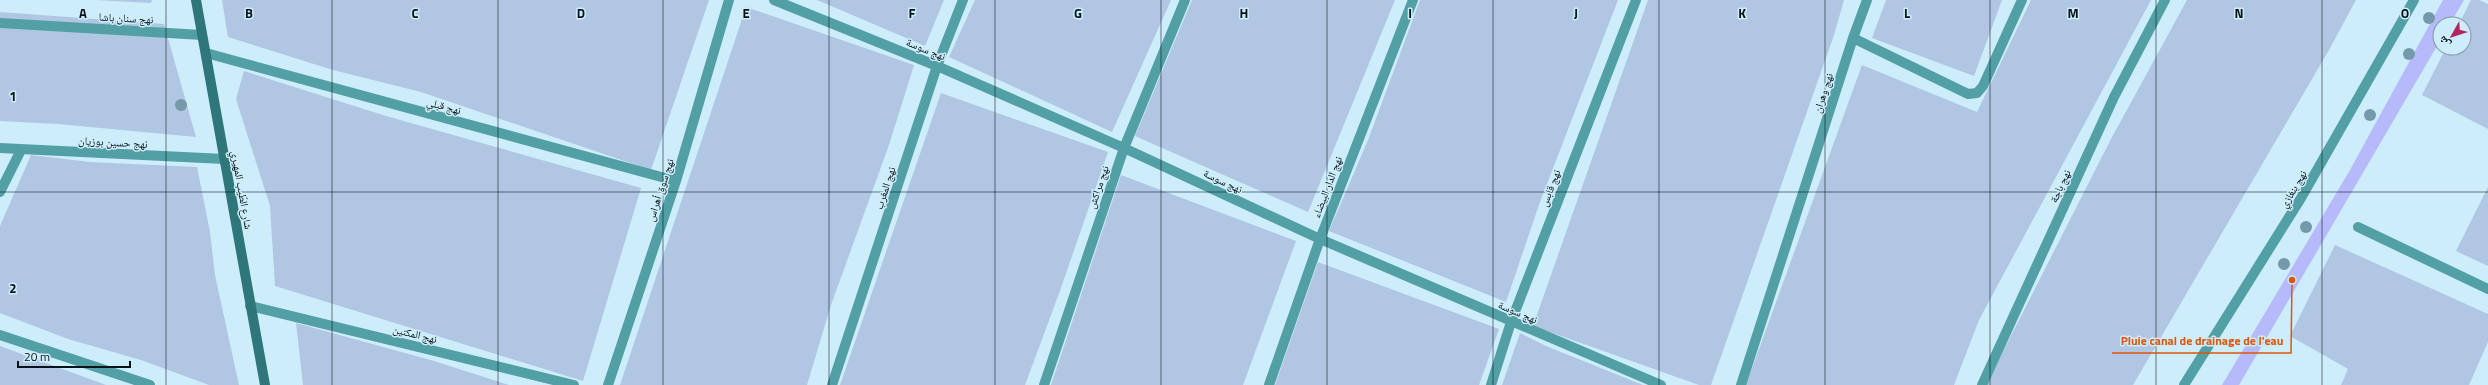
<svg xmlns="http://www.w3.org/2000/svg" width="2488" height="385" font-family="'Titillium Web','Noto Naskh Arabic',sans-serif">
  <rect width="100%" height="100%" fill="#ceedfb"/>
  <!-- water -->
  <path fill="#b7bafa" d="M2443 0H2464L2450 24H2440V41L2239 385H2222L2350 170Z"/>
  <!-- building -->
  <path fill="#b0c6e2" d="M95 0H152L151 3Z
    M222 0H709L651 170 421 92 333 70 228 37Z
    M817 0H944L925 46Z
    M975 0H1171L1112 132 949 57Z
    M1192 0H1395L1308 212 1135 136Z
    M1420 0H1618L1540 202 1506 302 1329 231 1368 140Z
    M1648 0H1844L1834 35 1711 385H1699L1533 326Z
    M1886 0H2002L1974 76 1872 38Z
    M2031 0H2151L1979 320 1954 385H1746L1862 65 1977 112Z
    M2187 0H2356L2329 50 2133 385H1986L2111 139Z
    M2471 0H2479L2488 4V129L2422 95 2446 48H2464V24H2459Z
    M746 7 914 65 889 145 831 305 807 385H620Z
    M0 12 164 24 196 137 58 124 0 121Z
    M244 71 386 116 641 188 583 381 275 286 270 206 236 99Z
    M941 93 1108 152 1061 288 1025 385H840Z
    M31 155 90 162 197 167 210 232 215 275 239 385H209L141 360 68 339 0 313V226Z
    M1121 175 1296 241 1243 385H1051Z
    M2488 187V266L2456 251Z
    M2335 245 2488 314V342L2469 385H2341L2348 369 2290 336Z
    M1318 262 1499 329 1479 385H1275Z
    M296 323 434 361 509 385H303Z
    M1520 333 1546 346 1643 385H1502Z
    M0 346 106 385H0Z"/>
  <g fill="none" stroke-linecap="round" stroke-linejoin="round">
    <!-- street -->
    <path stroke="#52a0a6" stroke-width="10" d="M774 0 937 66 1124 148 1320 239 1661 385
      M0 23 202 35
      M1853 38 1867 0
      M206 53 676 181
      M0 148 224 159
      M0 192 21 150
      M2358 227 2488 289
      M250 306 574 385
      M0 335 150 385
      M608 385 676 181 729 0
      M832 385 937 66 963 0
      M1044 385 1124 148 1185 0
      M1269 385 1320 239 1413 0
      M1491 385 1511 322 1636 0
      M1741 385 1853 38 1968 94 1977 93 1983 86 2022 0
      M1982 385 2114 97 2165 0
      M2184 385 2301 198 2414 0"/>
    <!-- secondary -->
    <path stroke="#2f767a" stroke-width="10" d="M196 0 265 385"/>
  </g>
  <!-- trees -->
  <g fill="#7499aa">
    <circle cx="2429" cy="18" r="6"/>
    <circle cx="2409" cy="54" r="6"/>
    <circle cx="181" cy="105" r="6"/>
    <circle cx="2370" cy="115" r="6"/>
    <circle cx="2306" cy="227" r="6"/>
    <circle cx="2284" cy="264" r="6"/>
  </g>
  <!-- grid -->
  <path fill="none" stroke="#06141a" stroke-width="1" stroke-opacity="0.55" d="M166 0V385M332 0V385M498 0V385M663 0V385M829 0V385M995 0V385M1161 0V385M1327 0V385M1493 0V385M1659 0V385M1825 0V385M1990 0V385M2156 0V385M2322 0V385M0 192H2488"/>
  <g text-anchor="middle" stroke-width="3" stroke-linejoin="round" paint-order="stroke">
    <!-- street labels -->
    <g font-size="11" fill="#06141a" stroke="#ceedfb">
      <text transform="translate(126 18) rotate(3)" y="4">نهج سنان باشا</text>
      <text transform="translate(926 49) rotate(22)" y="4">نهج سوسة</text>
      <text transform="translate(1823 93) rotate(-72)" y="4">نهج وهران</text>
      <text transform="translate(444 106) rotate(15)" y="4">نهج قبلي</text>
      <text transform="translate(113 142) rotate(3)" y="4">نهج حسين بوزيان</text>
      <text transform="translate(1223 181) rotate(25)" y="4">نهج سوسة</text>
      <text transform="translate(2060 186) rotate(-65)" y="4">نهج باجة</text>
      <text transform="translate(1098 187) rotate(-71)" y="4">نهج مراكش</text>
      <text transform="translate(1327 187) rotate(-69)" y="4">نهج الدار البيضاء</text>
      <text transform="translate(885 188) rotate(-72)" y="4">نهج المغرب</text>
      <text transform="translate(1550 188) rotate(-69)" y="4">نهج قابس</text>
      <text transform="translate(2293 189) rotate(-59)" y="4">نهج بنغازي</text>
      <text transform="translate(242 190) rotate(80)" y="4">شارع الطّيب المهيري</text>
      <text transform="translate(660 190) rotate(-72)" y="4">نهج سوق أهراس</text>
      <text transform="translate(1518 312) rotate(23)" y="4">نهج سوسة</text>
      <text transform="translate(415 334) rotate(14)" y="4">نهج المكنين</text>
    </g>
  </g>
  <g font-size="13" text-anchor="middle" font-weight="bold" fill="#06141a" stroke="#ceedfb" stroke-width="3" stroke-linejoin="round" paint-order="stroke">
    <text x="83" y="18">A</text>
    <text x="249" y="18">B</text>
    <text x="415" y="18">C</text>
    <text x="581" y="18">D</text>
    <text x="746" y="18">E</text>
    <text x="912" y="18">F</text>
    <text x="1078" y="18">G</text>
    <text x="1244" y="18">H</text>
    <text x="1410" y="18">I</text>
    <text x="1576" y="18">J</text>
    <text x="1742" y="18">K</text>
    <text x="1907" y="18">L</text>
    <text x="2073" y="18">M</text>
    <text x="2239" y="18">N</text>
    <text x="2405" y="18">O</text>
    <text x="13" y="101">1</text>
    <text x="13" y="293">2</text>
  </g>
  <!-- callouts -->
  <path fill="none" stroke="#dd560d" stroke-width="1.5" d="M2292 280L2291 353H2112"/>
  <circle fill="#dd560d" stroke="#ceedfb" stroke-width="1.5" cx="2292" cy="280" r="4"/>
  <g font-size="12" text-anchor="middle" font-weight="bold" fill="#dd560d" stroke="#ceedfb" stroke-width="3" stroke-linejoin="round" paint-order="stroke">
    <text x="2202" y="345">Pluie canal de drainage de l'eau</text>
  </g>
  <!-- north arrow -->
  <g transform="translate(2452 36) rotate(231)"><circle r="19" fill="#ceedfb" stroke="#7e96a1"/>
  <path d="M0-3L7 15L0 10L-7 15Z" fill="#b3265d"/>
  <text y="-6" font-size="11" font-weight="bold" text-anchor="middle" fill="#06141a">ش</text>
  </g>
  <!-- scale -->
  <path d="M18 361v6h112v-6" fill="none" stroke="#06141a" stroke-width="2"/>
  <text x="24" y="361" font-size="12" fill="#06141a" stroke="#ceedfb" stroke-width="3" paint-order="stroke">20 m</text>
</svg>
